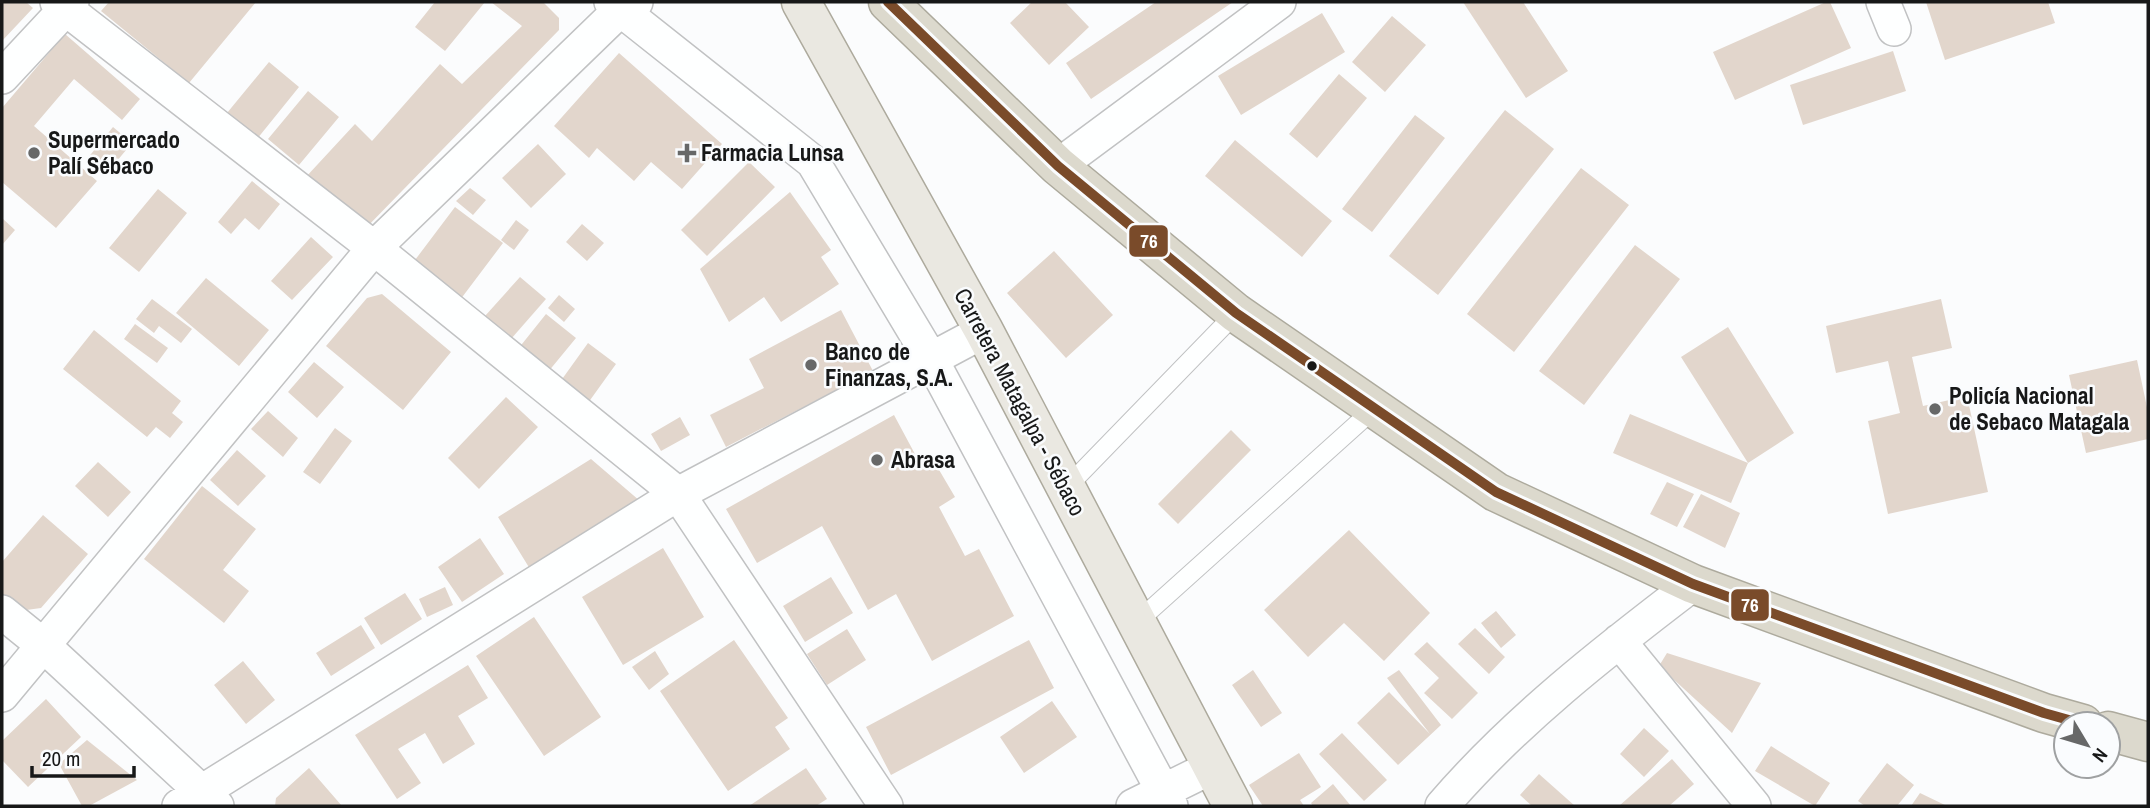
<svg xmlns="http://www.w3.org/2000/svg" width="2150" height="808" font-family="'Archivo Narrow',sans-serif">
  <rect width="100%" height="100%" fill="#fbfcfd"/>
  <!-- building -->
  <path fill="#e2d6cc" d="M2 2H26L33 8 2 41Z
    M109 2H256L189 83 101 11Z
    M435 2H485L445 51 415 27Z
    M491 2H543L559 18V30L363 231 305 178 355 124 372 141 440 64 462 84 522 26Z
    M1032 2H1065L1089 27 1049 65 1010 23Z
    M1156 2H1233L1091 99 1066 63Z
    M1463 2H1523L1568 71 1526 98Z
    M1826 2H1830L1851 48 1735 100 1713 52Z
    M1926 2H2048L2055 23 1945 60Z
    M1322 13 1345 52 1241 115 1218 76Z
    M1392 16 1426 45 1385 92 1352 62Z
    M65 34 140 99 122 120 74 79 34 126 97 181 56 228 2 182V108Z
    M1893 51 1906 91 1803 125 1790 85Z
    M619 53 722 144 682 189 651 162 634 181 597 148 589 158 554 126Z
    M269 62 299 87 257 139 227 113Z
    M1339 74 1367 98 1317 158 1289 134Z
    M308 91 339 117 299 165 268 139Z
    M1505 110 1554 149 1438 295 1389 256Z
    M1415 115 1445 138 1372 232 1342 209Z
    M113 127 132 143 106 174 87 159Z
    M1235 140 1332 221 1302 257 1205 176Z
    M538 144 566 174 531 208 502 178Z
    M749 162 775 187 707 256 681 230Z
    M1581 168 1629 205 1514 352 1467 314Z
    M252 181 280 204 259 230 245 218 231 234 218 222Z
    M470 188 486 200 473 215 456 201Z
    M158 189 187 213 139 272 109 248Z
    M790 192 831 250 821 257 839 284 781 322 764 297 729 322 700 269Z
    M455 207 503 243 460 300 412 264Z
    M2 218 15 230 2 245Z
    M516 220 529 230 514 250 501 240Z
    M582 224 604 243 587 261 566 242Z
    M311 237 333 257 292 300 271 281Z
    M1635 245 1680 279 1584 405 1539 371Z
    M1054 251 1113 315 1066 358 1007 293Z
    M520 277 546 299 511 339 485 316Z
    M206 278 269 330 239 366 176 313Z
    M382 294 451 352 403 410 326 346 367 298Z
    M559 295 575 309 564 322 548 308Z
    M152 299 192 329 181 343 159 326 154 333 136 319Z
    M1941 299 1952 348 1912 357 1923 406 1967 396 1988 492 1888 514 1868 421 1900 413 1888 361 1836 373 1826 326Z
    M841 310 873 371 726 447 710 415 764 388 749 359Z
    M546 314 576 338 548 372 518 349Z
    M135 324 168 348 157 363 124 339Z
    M1728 327 1794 433 1748 463 1681 357Z
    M94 330 181 401 172 413 183 422 170 438 156 427 147 437 63 369Z
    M588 343 616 364 588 403 560 382Z
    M2137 360 2148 412V439L2086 453 2069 375Z
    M314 362 344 387 317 418 288 392Z
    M506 397 538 427 479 489 448 458Z
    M268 411 298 438 283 457 251 429Z
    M1630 414 1748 463 1731 503 1613 453Z
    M894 415 923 469 935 463 955 497 939 507 965 556 979 549 1014 616 932 661 896 594 868 610 822 526 757 563 726 509Z
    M680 417 690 435 661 451 651 434Z
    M335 428 352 441 320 484 303 472Z
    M1231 430 1251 450 1178 524 1158 504Z
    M237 450 266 476 238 506 210 480Z
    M591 459 640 501 530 569 498 517Z
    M98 462 131 492 108 517 75 486Z
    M1667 482 1694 494 1677 527 1650 514Z
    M202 486 256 529 223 570 249 591 224 623 144 559Z
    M1701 494 1740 513 1725 548 1683 527Z
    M43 515 88 554 41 608 19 611 2 597V562Z
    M1349 530 1430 613 1384 661 1344 623 1308 657 1264 610Z
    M480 538 504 574 462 602 438 567Z
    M663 548 704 617 623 665 582 597Z
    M831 577 853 613 805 642 783 606Z
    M445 587 453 605 427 617 419 599Z
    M405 593 422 619 381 645 364 618Z
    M1496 611 1516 635 1501 648 1481 623Z
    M534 617 601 717 544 756 476 656Z
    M361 625 375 648 331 676 316 653Z
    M1475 628 1505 657 1489 674 1458 644Z
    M847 629 866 660 827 685 807 654Z
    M734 640 788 718 775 727 790 749 728 791 660 691Z
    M1029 640 1054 688 891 775 866 727Z
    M1427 642 1478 693 1452 719 1424 693 1439 678 1414 654Z
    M655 651 669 674 649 690 632 667Z
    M1667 653 1761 683 1732 733 1659 666Z
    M243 661 275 700 246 724 214 685Z
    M468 665 488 698 458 716 475 744 443 764 425 733 398 749 421 783 397 799 355 735Z
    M1253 670 1282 713 1261 727 1232 685Z
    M1399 670 1441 725 1398 765 1357 723 1389 692 1430 734 1387 678Z
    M46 699 81 737 28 787 2 760V741Z
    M1052 701 1077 737 1024 773 1000 737Z
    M1644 728 1669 751 1644 777 1620 754Z
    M1342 733 1387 780 1364 801 1319 754Z
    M87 740 137 780 89 806H82L59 764Z
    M1771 746 1830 783 1815 806 1755 771Z
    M1299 753 1321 787 1300 800 1304 806H1263L1249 785Z
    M1672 759 1694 784 1669 806H1619Z
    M1887 763 1914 785 1897 806H1865L1858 801Z
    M309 768 342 806H275L276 798Z
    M806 768 827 799 816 806H749Z
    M1539 774 1575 806H1532L1520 795Z
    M1333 784 1351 806H1313L1311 803Z
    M1920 793 1947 806H1911Z"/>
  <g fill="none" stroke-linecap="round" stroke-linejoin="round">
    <defs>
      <path id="lane" d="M1066 488 1236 313
        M1137 622 1375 408"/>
      <path id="street" d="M57 2 374 248 678 494 886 806
        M611 2 813 162 931 359 1171 806
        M1883 2 1894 29
        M2 77 72 2
        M1058 166 1279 2
        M2 612 44 646 217 806
        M1619 641 1754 806
        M2 695 374 248 621 9 636 2
        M179 806 678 494 984 331
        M1133 806 1212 767
        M1442 806C1514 722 1605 651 1693 584"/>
      <path id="primary" d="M801 2 984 331 1233 806"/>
      <path id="highway" d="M888 2 1058 166 1236 313 1496 492 1693 584 2044 713 2083 724
        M2108 731 2148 742"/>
    </defs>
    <!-- lane casing -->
    <use href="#lane" stroke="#c1c2c3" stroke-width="20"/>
    <!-- street casing -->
    <use href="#street" stroke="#c1c2c3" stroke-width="36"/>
    <!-- primary casing -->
    <use href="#primary" stroke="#adaa9d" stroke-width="41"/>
    <!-- highway casing -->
    <use href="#highway" stroke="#adaa9d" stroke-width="41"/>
    <!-- lane -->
    <use href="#lane" stroke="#feffff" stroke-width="18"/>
    <!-- street -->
    <use href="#street" stroke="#feffff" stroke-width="33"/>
    <!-- primary -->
    <use href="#primary" stroke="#eae8e1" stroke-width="38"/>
    <!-- highway -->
    <use href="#highway" stroke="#dcd9cd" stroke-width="38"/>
    <defs>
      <path id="bus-1" d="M888 2 1058 166 1236 313 1496 492 1693 584 2044 713 2083 724"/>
    </defs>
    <!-- bus-1 casing -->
    <use href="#bus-1" stroke="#fafcfe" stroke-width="16"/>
    <!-- bus-1 -->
    <use href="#bus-1" stroke="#7a4b2a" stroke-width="10"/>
  </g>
  <!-- markers -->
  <g fill="#676868" stroke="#fafcfe" stroke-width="2.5">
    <circle cx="34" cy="153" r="7"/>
    <path d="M683.5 142.5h7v7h7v7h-7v7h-7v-7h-7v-7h7z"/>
    <circle cx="811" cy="365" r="7"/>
    <circle cx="1935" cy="409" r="7"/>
    <circle cx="877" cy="460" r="7"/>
  </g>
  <circle fill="#171818" stroke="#fafcfe" stroke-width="2.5" cx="1312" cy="366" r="6"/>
  <g text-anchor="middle" stroke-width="5" stroke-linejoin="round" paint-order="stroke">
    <!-- poi labels -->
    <g font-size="23" font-weight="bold" fill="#171818" stroke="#fafcfe" text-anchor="start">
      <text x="48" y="148">Supermercado<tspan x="48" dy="26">Palí Sébaco</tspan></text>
      <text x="701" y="161">Farmacia Lunsa</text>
      <text x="825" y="360">Banco de<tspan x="825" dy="26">Finanzas, S.A.</tspan></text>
      <text x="1949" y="404">Policía Nacional<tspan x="1949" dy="26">de Sebaco Matagala</tspan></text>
      <text x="891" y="468">Abrasa</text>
    </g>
    <!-- street labels -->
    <g font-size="23" fill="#171818" stroke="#fafcfe">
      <text transform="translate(1020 402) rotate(62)" y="8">Carretera Matagalpa - Sébaco</text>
    </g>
  </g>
  <g stroke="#fafcfe" stroke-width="2.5">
    <rect x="1128" y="224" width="41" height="34" rx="7" fill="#7a4b2a"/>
    <rect x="1730" y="588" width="40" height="34" rx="7" fill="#7a4b2a"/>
  </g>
  <g font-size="19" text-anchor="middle" font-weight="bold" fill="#fff">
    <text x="1149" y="248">76</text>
    <text x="1750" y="612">76</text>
  </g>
  <!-- border -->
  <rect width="2150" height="808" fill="none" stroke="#171818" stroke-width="7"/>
  <!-- north arrow -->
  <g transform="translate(2087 745) rotate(128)"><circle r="33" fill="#fafcfe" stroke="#9fa1a2" stroke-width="2"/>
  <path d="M0-5L12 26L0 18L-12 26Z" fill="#676868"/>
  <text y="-10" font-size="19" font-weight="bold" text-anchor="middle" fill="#171818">N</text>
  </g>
  <!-- scale -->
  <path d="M32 766v10h102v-10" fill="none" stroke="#171818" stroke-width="3.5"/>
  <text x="42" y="766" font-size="21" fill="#171818" stroke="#fafcfe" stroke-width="5" paint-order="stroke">20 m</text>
</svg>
